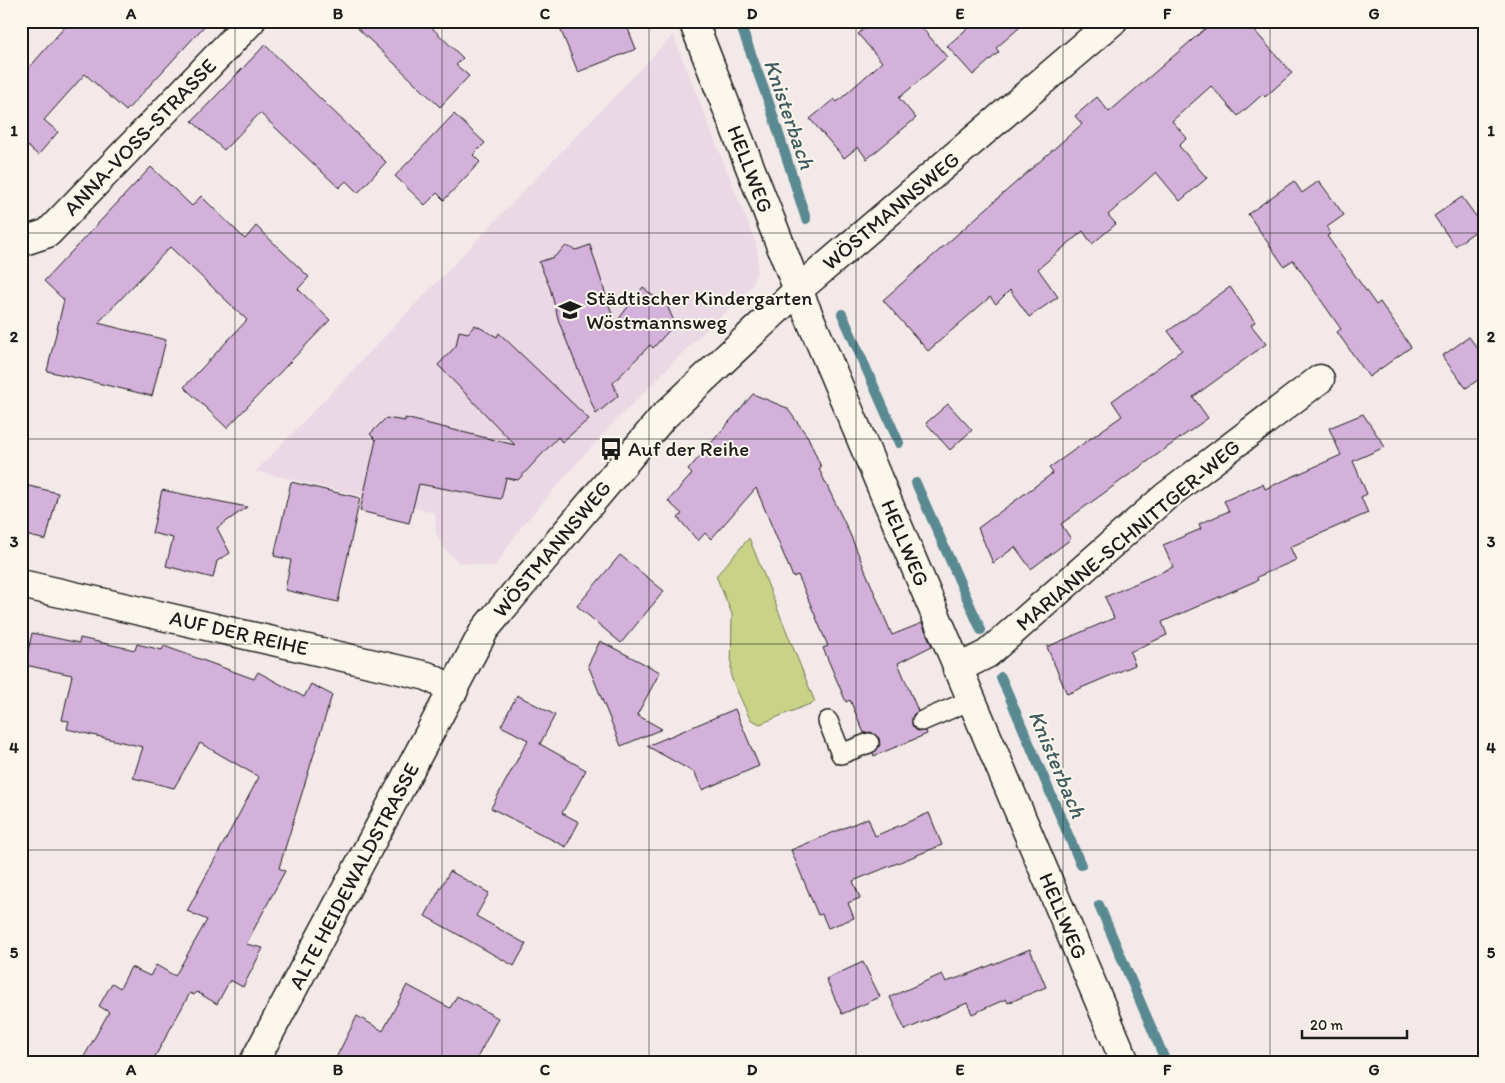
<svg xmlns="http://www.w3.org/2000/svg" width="1505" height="1083" font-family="Itim,sans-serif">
  <rect width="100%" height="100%" fill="#f3e9e9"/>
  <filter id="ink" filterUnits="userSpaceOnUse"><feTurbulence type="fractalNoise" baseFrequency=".02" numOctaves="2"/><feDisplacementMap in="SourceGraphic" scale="10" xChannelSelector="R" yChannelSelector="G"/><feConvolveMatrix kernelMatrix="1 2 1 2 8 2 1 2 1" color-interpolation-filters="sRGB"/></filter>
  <g filter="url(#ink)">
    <!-- built -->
    <path fill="#ead8e5" d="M673 35 755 241 758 256 757 272 751 287 740 299 696 339 601 436 522 526 494 567 458 562 445 550 436 533 435 513 256 471Z"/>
    <!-- green -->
    <path fill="#c8d387" stroke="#727852" d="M749 538 815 702 760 724 750 719 731 677 732 614 716 576Z"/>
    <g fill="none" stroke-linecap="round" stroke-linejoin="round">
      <!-- stream -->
      <path stroke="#5a8a91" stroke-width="10" d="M739 21 769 103 806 219
        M842 314 899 443
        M916 483 981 630
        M1001 677 1081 865
        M1099 905 1166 1062"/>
    </g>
    <!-- building -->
    <path fill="#d4b1db" stroke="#1c1c1c" d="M70 21H209L126 111 85 74 44 120 58 132 38 155 24 143 21 147V77Z
      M350 21H425L463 58 456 65 469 76 440 107Z
      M557 21H625L636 49 578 72Z
      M873 21H916L947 57 899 98 916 118 867 159 858 147 844 158 810 119 834 99 837 102 882 62 858 34Z
      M976 21H1027L996 48 999 52 973 75 947 46Z
      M1214 21H1246L1292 73 1265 97 1263 94 1238 116 1211 86 1172 121 1187 138 1179 146 1207 178 1180 201 1156 172 1108 215 1116 224 1092 244 1083 231 1038 269 1058 297 1029 317 1010 290 996 304 990 297 928 351 883 300 1082 124 1075 116 1097 97 1109 112Z
      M265 45 386 162 358 193 346 181 339 188 260 113 224 150 192 121Z
      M454 114 485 143 473 155 480 162 444 200 437 193 425 205 395 176Z
      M151 167 192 206 201 196 245 239 256 226 309 277 298 289 330 320 227 428 184 387 247 320 170 247 98 323 166 340 152 396 47 371 64 300 44 281Z
      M1294 181 1302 193 1319 181 1344 215 1327 227 1330 234 1327 236 1376 305 1380 302 1411 347 1369 377 1337 332 1341 329 1293 260 1284 266 1248 214Z
      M1462 197 1483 226 1455 246 1434 216Z
      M590 245 615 324 643 287 653 296 664 298 675 324 653 348 650 345 613 383 618 396 596 414 559 322 550 288 539 262 554 257 566 246 576 250Z
      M1230 287 1255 322 1251 325 1266 344 1193 397 1208 418 1061 524 1071 539 1031 569 1015 547 993 563 978 528 1053 473 1049 468 1122 416 1112 401 1182 350 1168 331Z
      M475 325 497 337 499 333 589 419 562 442 558 437 518 480 506 478 501 499 419 484 409 523 360 511 376 440 370 434 386 418 405 421V418L515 445 438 365 456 346 459 331 468 333Z
      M1469 337 1484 357V376L1466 388 1442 356Z
      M753 394 787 408 808 437 821 467 819 469 850 534 892 635 922 623 932 646 898 663 918 711 913 715 912 725 916 730 926 731 927 734 874 756 873 753 880 745 879 738 871 732 864 733 850 700 846 702 823 648 828 646 798 575 793 577 756 488 711 539 705 533 698 541 678 518 682 514 668 501 692 474 688 470Z
      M948 404 972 430 950 450 926 423Z
      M1363 414 1385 447 1353 461 1367 494 1361 497 1368 513 1290 547 1296 560 1257 577 1258 580 1162 622 1167 635 1130 652 1135 665 1067 694 1047 647 1114 618 1105 597 1173 567 1163 545 1201 529 1199 524 1229 511 1224 501 1263 484 1265 489 1341 455 1329 428Z
      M291 482 360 498 338 602 285 590 291 560 274 556Z
      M21 484 58 493 46 540 21 534Z
      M162 490 247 507 217 528 230 553 217 561 213 578 166 566 173 538 152 533Z
      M620 555 664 591 621 643 577 606Z
      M32 633 79 643 80 638 135 650 137 644 162 650 164 646 254 679 258 672 304 697 311 684 332 695 279 868 285 871 246 944 263 948 243 987 230 980 217 1004 197 992 194 995 190 993 152 1062H81L109 1012 99 1006 112 983 120 988 131 967 150 976 156 965 175 976 207 920 187 911 259 777 200 743 174 788 133 778 143 747 67 729 69 721 62 720 72 675 25 665Z
      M600 641 660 672 637 715 662 729 621 746 588 665Z
      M517 695 555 715 540 744 586 770 562 813 579 822 566 847 491 808 528 740 501 726Z
      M735 709 759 766 702 790 695 773 647 746Z
      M929 813 942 845 853 881 860 898 848 903 854 918 828 928 822 914 818 915 791 850 868 818 875 836Z
      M450 871 489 893 476 916 526 944 514 966 425 916Z
      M1030 949 1046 987 1008 1003 1006 999 972 1014 967 1003 905 1030 890 997 942 974 946 982 972 973Z
      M863 962 880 997 842 1014 826 979Z
      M407 985 450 1008 457 996 498 1018 475 1062H334L357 1016 383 1031Z"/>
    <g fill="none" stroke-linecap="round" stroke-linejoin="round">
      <defs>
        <path id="service" d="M828 721 841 754 869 743
          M922 721 971 700"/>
        <path id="minor" d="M693 21 798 290 1125 1062
          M21 242 48 233 251 21
          M21 584 427 676 454 690
          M957 669 987 654 1165 497 1320 379
          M254 1062 485 629 662 418 798 290 1113 21"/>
      </defs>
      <!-- service casing -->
      <use href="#service" stroke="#1c1c1c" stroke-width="22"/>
      <!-- minor casing -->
      <use href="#minor" stroke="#1c1c1c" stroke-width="31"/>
      <!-- service -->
      <use href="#service" stroke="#fbf7ec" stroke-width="19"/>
      <!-- minor -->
      <use href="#minor" stroke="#fbf7ec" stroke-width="28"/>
    </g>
  </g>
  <!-- grid -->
  <path fill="none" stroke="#1c1c1c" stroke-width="1" stroke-opacity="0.55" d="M235 21V1062M442 21V1062M649 21V1062M856 21V1062M1063 21V1062M1270 21V1062M21 233H1484M21 439H1484M21 644H1484M21 850H1484"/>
  <!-- icons -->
  <defs>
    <symbol id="school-bare" viewBox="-9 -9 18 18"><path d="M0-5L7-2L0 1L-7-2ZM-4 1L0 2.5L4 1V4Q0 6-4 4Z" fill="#1c1c1c" stroke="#fbf7ec" stroke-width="2.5" paint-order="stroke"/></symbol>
    <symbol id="bus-bare" viewBox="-9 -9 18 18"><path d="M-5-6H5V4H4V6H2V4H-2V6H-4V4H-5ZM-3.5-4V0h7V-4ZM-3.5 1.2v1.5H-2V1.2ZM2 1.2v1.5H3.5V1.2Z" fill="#1c1c1c" stroke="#fbf7ec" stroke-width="2.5" paint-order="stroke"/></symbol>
  </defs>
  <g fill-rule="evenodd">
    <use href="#school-bare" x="554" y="294" width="32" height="32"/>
    <use href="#bus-bare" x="595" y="433" width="32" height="32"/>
  </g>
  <g text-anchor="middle" stroke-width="4" stroke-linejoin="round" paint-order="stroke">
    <!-- street labels -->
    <g font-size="21" fill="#1c1c1c" stroke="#fbf7ec">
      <text transform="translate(140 137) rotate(-46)" y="7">ANNA-VOSS-STRASSE</text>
      <text transform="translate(750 169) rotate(69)" y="7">HELLWEG</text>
      <text transform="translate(891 211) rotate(-40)" y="7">WÖSTMANNSWEG</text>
      <text transform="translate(1128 535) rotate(-40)" y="7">MARIANNE-SCHNITTGER-WEG</text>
      <text transform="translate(905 543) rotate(67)" y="7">HELLWEG</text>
      <text transform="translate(552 549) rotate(-50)" y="7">WÖSTMANNSWEG</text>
      <text transform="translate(239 633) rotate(13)" y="7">AUF DER REIHE</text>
      <text transform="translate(354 876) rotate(-62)" y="7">ALTE HEIDEWALDSTRASSE</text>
      <text transform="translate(1063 916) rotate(67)" y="7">HELLWEG</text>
    </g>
    <!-- poi labels -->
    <g font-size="21" fill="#1c1c1c" stroke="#fbf7ec" text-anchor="start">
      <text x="586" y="305">Städtischer Kindergarten<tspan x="586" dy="24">Wöstmannsweg</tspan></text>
      <text x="628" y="456">Auf der Reihe</text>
    </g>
    <!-- water labels -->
    <g font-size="22" font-style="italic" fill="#405c60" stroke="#fbf7ec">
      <text transform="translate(790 114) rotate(71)" y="8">Knisterbach</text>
      <text transform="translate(1058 764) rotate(67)" y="8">Knisterbach</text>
    </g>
  </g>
  <!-- margin -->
  <rect width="1505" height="1083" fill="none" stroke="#fbf7ec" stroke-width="55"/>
  <!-- scale -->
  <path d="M1302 1030v8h105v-8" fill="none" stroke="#1c1c1c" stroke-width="2.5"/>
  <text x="1310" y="1030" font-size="15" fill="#1c1c1c" stroke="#fbf7ec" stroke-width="4" paint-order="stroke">20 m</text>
  <rect x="28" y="28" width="1450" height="1028" fill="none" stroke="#1c1c1c" stroke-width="2"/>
  <g font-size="16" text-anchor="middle" font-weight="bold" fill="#1c1c1c">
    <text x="131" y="19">A</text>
    <text x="338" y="19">B</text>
    <text x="545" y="19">C</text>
    <text x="752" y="19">D</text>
    <text x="960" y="19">E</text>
    <text x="1167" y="19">F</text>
    <text x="1374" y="19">G</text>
    <text x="14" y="136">1</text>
    <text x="1491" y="136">1</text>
    <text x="14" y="342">2</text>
    <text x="1491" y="342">2</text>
    <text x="14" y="547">3</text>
    <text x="1491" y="547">3</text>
    <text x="14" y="753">4</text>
    <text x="1491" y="753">4</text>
    <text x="14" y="958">5</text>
    <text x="1491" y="958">5</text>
    <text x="131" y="1075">A</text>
    <text x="338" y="1075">B</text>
    <text x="545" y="1075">C</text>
    <text x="752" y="1075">D</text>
    <text x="960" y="1075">E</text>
    <text x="1167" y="1075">F</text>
    <text x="1374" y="1075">G</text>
  </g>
</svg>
